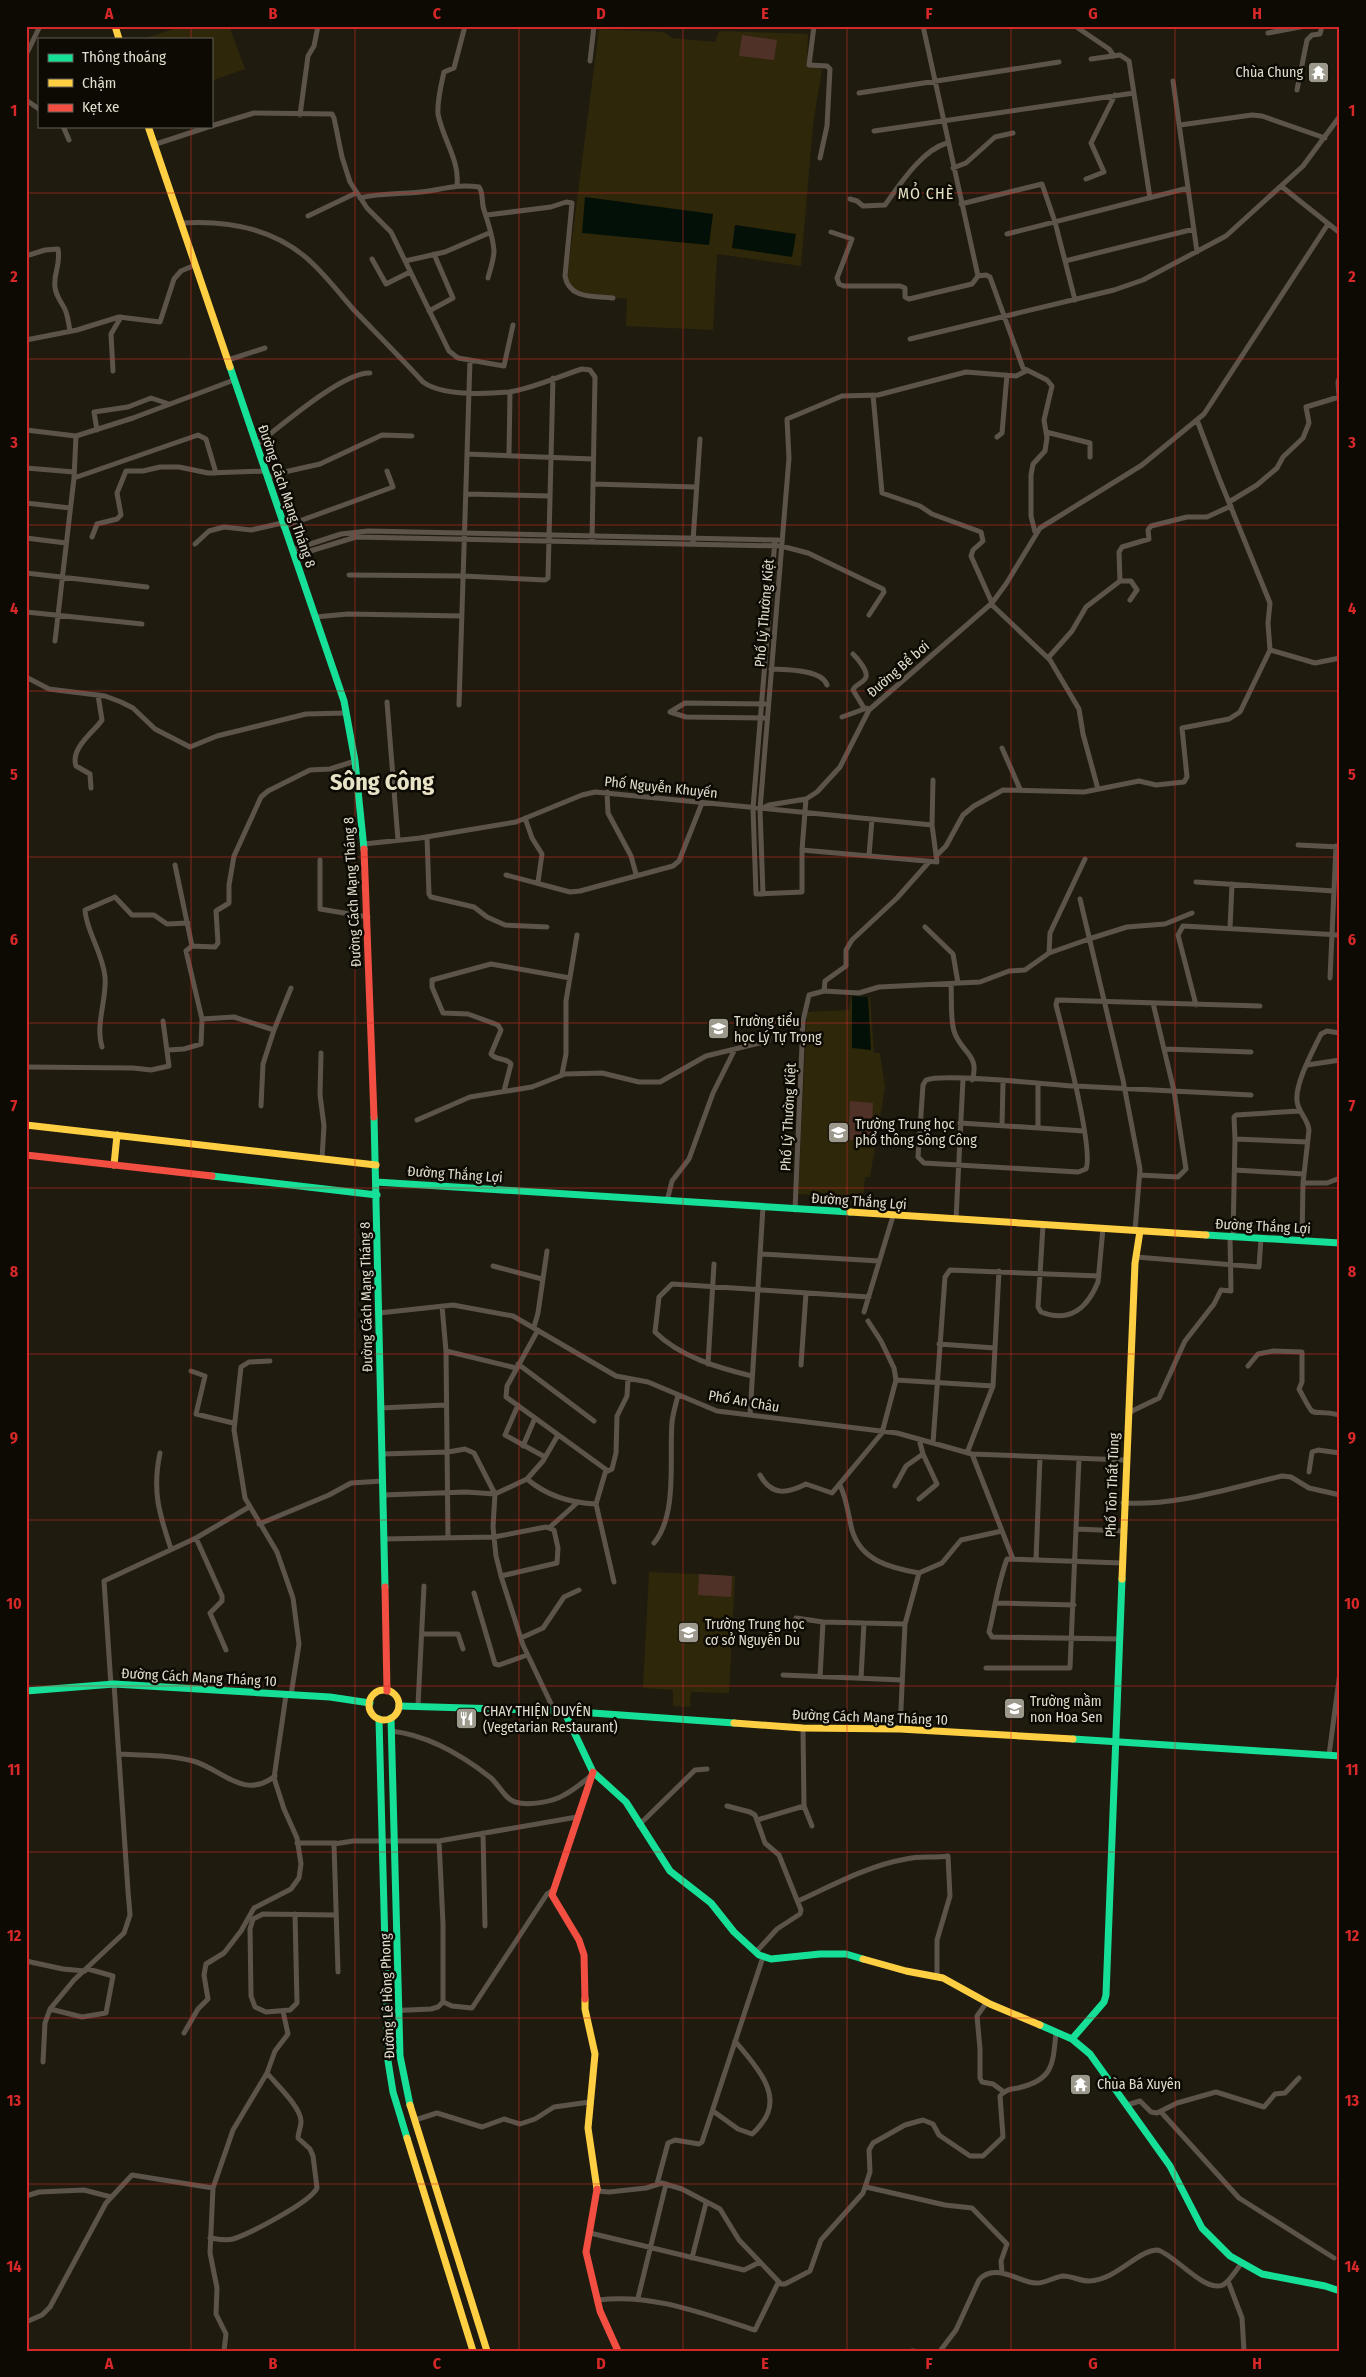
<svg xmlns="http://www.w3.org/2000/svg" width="1366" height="2377" font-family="'Fira Sans Condensed',sans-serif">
  <rect width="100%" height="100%" fill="#1f1c0f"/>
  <!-- built -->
  <path fill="#2e270a" d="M182 26H229L245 69 211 81V39H143Z
    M599 29 664 32 672 38 715 42 719 31 808 34 807 63 810 67 822 69 813 125 801 266 717 254 713 330 626 326 627 299 580 294 573 290 567 278Z
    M851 996 870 997 874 1053H880L885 1087 870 1177H865L863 1198 798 1194 807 1012 849 1010Z
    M649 1572 735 1576 729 1693 691 1692 690 1707 673 1706V1690L643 1688Z"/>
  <!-- green -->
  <path fill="#4f3128" d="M742 35 777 40 774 60 739 56Z
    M850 1101 873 1103 871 1141 848 1140Z
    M699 1574 732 1576 731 1597 698 1595Z"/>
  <!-- water -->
  <path fill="#031007" d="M585 197 713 214 709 245 582 233Z
    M735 225 796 234 792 257 732 248Z
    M852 996 868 997 871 1050 852 1048Z"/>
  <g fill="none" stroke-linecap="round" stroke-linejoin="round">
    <!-- street -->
    <path stroke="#5c544a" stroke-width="5" d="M814 26 809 65 827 66 830 69 827 126 820 158
      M1075 26 1109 49 1114 56
      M1339 26 1340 35
      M1268 33 1305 26
      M26 55 40 26
      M1091 59 1120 55 1129 61 1150 198
      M590 61 594 26
      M1173 81 1197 252
      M1297 90 1307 40 1312 35 1320 34 1322 26
      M859 93 1059 62
      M26 100 39 109
      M300 115 308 56 314 46 318 26
      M1180 125 1252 115 1262 116 1325 138
      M63 126 69 140
      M211 126 254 113 332 114 334 118 342 157 350 182 367 208 391 232 449 351 458 358 504 366 513 325
      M874 131 1134 93
      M153 145 211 126
      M953 168 966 163 995 137 1013 133
      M1086 179 1104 172 1091 143 1115 95
      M457 185C460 161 442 137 438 114 437 101 441 85 444 72L454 68 465 26
      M1281 186 1340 233
      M360 198C384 192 405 195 429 191 447 188 460 184 479 187 484 194 481 202 484 210 488 222 493 237 494 251 494 259 490 270 488 278
      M850 199 857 201 863 206 885 205C900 184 922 150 947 143
      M961 204 1042 184 1055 222 1075 300
      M487 215 551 207 566 202 572 203 565 276C569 299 593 296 613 298
      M308 216 356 193
      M181 223C229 220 275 228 311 262 327 277 340 294 354 310 377 334 400 357 423 382 442 396 485 394 509 392 531 389 560 376 582 369L590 370 595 377 592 541
      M831 232 852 239 837 278 839 284 844 286H900L905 288V297L909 299 972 284 978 276 923 26
      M1007 234 1188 188
      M26 256 45 250 58 249C61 265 53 274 55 287 56 298 63 303 66 312 68 318 69 325 70 331
      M372 259 386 284 410 272
      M405 261 445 252 489 233
      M1065 261 1194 229
      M978 276 986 275 990 277 1023 368 1047 380 1052 386 1044 420 1047 438 1045 451 1033 464 1031 475V516L1035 532
      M429 311 453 298 434 254
      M910 339 1114 290 1143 280 1226 236 1303 166 1340 116
      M26 340 77 330 119 317 160 322 174 279 181 271 195 265
      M228 360 265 348
      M113 371 111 334 121 317
      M873 395 882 493 920 506 932 514 981 532 983 541 973 550 971 556 992 603
      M26 430 76 436 133 418 234 380
      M97 430 94 412 128 407 151 398 169 404
      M1046 432 1090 443V457
      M997 437 1002 433 1007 375
      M256 445C280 427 342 372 370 373
      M467 454 593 459
      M509 455 510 392
      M26 468 74 472
      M74 478 198 435 206 439 216 473
      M268 478 280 473 320 464 382 435 412 436
      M593 484 695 487
      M466 494 550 496
      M1229 502 1257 485 1277 468 1283 457 1303 438 1309 423 1306 407 1339 397 1338 382 1340 376
      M26 503 70 508
      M283 527 393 487 387 471
      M92 537 97 524 117 519 121 515 117 493 126 471H143L160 467H179L208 473 266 471
      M26 538 66 543
      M775 540 753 808 756 894 802 892V850L806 799 817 792 840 767 869 710 992 603 1006 584 1040 528 1142 465 1204 414 1328 224
      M693 541 700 439
      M195 544 209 531 224 527 251 530 282 523
      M292 550 341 534 368 531 778 540
      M294 556 356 537 781 546 808 553 883 589 884 592 869 615
      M26 573 147 587
      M349 575 463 576 545 580 548 578 553 378
      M1130 600 1137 590 1131 581H1120L1119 552 1122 547 1149 539 1148 530 1151 526 1187 517H1207L1231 506
      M991 604 1050 660 1079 709 1083 734 1098 789
      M26 612 142 624
      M315 617 348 614 462 616
      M55 641 74 478 76 436
      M1270 650 1315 663 1340 658
      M853 654C858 659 870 673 865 679 861 684 855 685 853 690L864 708
      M1048 658 1072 631 1086 607 1120 581
      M771 669C785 670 822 669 827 685
      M26 677 49 689 105 696 121 702 133 708 155 729 190 747 217 736 306 714 346 713
      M387 702 398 840
      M459 705 470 360
      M670 712 685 703 765 704
      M670 712 686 717 764 718
      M842 717 867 708
      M1002 748 1020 789
      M91 788 90 774 76 766C70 748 94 732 102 720L98 695
      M607 792 608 813 631 856 636 874
      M760 809 769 805 806 799
      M525 818 532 838 542 854 538 882
      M427 837 429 894 431 897 474 907 487 917 505 925 547 927
      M364 844 420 838 516 822 582 795 595 792 932 825
      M1298 845 1339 847
      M802 850 937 862 932 825 933 780
      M869 856 872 819
      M936 856 946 846 963 815 974 806 1003 790 1084 792 1139 781 1156 785 1184 782 1187 777 1182 728 1229 719 1240 712 1270 650 1268 623 1270 603 1219 478 1197 420
      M320 860V909L368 917
      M175 865 192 946
      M506 875 570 892 580 891 673 866 679 861 702 803
      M1196 882 1334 891
      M763 894 760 809 789 458 787 419 842 396 878 395 966 372 1016 376 1026 371
      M1080 899 1123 1080 1140 1169 1135 1230
      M925 927 953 954 958 983
      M1230 928 1232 884
      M1049 953 1050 933 1085 859
      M1330 978 1336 846
      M951 984C952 999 950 1017 954 1031 960 1052 981 1055 972 1080
      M824 991 825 981 846 966V950L852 940 897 898 929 862
      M1196 1005 1178 935 1183 926 1340 935
      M202 1019 234 1017 274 1030
      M102 1047C95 1025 107 999 105 977 103 953 86 931 85 910L115 897 132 915H154L167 924 188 923
      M1164 1049 1251 1052
      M168 1050 184 1049 201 1044 202 1019 186 951 192 946 215 947 218 943 216 911 229 903V885L234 856 261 797 268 791 310 770 330 769 355 761
      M321 1053 320 1095 324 1126 322 1158
      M1307 1065 1340 1060
      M26 1067 133 1068 151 1070 169 1066 163 1021
      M562 1074 566 1054V1001L577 935
      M1038 1084V1128
      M504 1091 511 1064C506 1057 496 1061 491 1054L501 1030 498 1025 468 1014 443 1013 432 987V980L491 964 570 978
      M1251 1095C1193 1092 1134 1089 1076 1086H1071C1046 1084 942 1073 926 1080L923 1085 918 1157 924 1163 1078 1172 1086 1169C1094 1149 1063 1032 1056 1005L1057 1000 1260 1006
      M261 1106 263 1064 274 1030 291 988
      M1299 1111 1236 1115 1234 1117 1235 1139 1307 1142
      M417 1120 470 1097 532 1087 565 1074 602 1073 639 1082H660L706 1056 768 1041 773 1021H803
      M960 1123 1084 1131
      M1002 1125 1003 1082
      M1235 1170 1304 1174
      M1140 1175 1178 1177 1186 1169 1174 1091 1153 1003
      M1303 1183H1327L1340 1178
      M667 1201 672 1181 689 1159 713 1093 735 1049
      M795 1210 803 1021 809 995 824 991 859 993 879 987 980 982 1009 971 1025 970 1049 953 1092 938 1127 927 1165 924 1192 913
      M956 1219 963 1079
      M1043 1225 1038 1307 1041 1312C1070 1323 1087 1309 1098 1282L1103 1228
      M1233 1236 1235 1139
      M1302 1241 1303 1183 1309 1130C1308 1119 1298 1112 1297 1101 1295 1083 1313 1051 1321 1034L1327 1031 1340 1033
      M760 1254 879 1261
      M1136 1257 1259 1267 1261 1238
      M493 1266 542 1279
      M442 1306 446 1351 448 1538
      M864 1312 893 1216
      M379 1313 453 1305 513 1316 616 1376 648 1382 717 1411 897 1433 972 1454 1124 1460
      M534 1327 538 1313 547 1251
      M538 1330 507 1386 506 1397 608 1471 612 1469 616 1453 617 1416 627 1396 628 1379
      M939 1344 995 1348
      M446 1351 516 1368
      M270 1361 249 1362 241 1367 234 1430 245 1498 277 1552 293 1598 299 1644 291 1695
      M518 1364 594 1421
      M708 1364 714 1264
      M801 1365 806 1293
      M1248 1366 1258 1354 1273 1351 1302 1352V1382L1299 1389C1318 1424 1306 1407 1340 1415
      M191 1371 205 1376 196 1414 233 1423
      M752 1376C719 1368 680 1357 655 1332L659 1297 672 1284 869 1297
      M896 1380 993 1386
      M518 1405 505 1435 545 1457
      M380 1408 446 1405
      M1128 1413 1159 1398 1185 1341 1214 1304 1221 1290 1231 1291 1230 1236
      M750 1415 763 1207
      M919 1439 923 1454 937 1484 919 1499
      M933 1443 945 1277 950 1270 1099 1276
      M523 1446 535 1418
      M160 1453C152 1491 159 1513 171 1549
      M967 1453 993 1386 999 1271
      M382 1454 448 1452 465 1449 474 1453 495 1494 493 1527 496 1556 501 1576 523 1645 554 1710
      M972 1454 1013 1559
      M606 1470 596 1504 614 1582
      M1309 1472 1312 1452 1318 1450 1340 1453
      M760 1475C772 1497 788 1493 806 1484L832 1493 882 1433 896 1380 894 1368 881 1341 868 1321
      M527 1479C547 1496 570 1503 596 1504
      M840 1485C847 1500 848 1514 852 1530 861 1561 891 1568 919 1573
      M895 1486 906 1466 923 1454
      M383 1495 466 1492 495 1494 527 1479 543 1461 558 1435
      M1123 1503C1177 1506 1230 1488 1282 1476L1291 1477 1309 1488 1340 1495
      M259 1524 329 1495 351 1483 382 1481
      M550 1527 577 1503
      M1076 1529 1123 1531
      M196 1538 222 1596V1601L210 1613 226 1650
      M383 1539 494 1537 546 1527 554 1530 558 1548 557 1563 501 1576
      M654 1543C678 1514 669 1458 672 1422 673 1413 676 1404 678 1395
      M1036 1560 1040 1457
      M474 1593 495 1664 499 1665 527 1655
      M996 1603 1074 1605
      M796 1618 823 1622 905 1624
      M422 1634H458L463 1649
      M521 1638 543 1628 564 1597 579 1590
      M1120 1639 992 1637 989 1632C995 1607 998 1583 1007 1559L1122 1563
      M986 1668H1070L1079 1459
      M783 1675 902 1680
      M820 1677 823 1622
      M861 1678 864 1623
      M111 1685 104 1581 196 1538 249 1507
      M418 1705 424 1586
      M900 1729 905 1624 919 1573 942 1563 961 1540 1002 1531
      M391 1731C428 1735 462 1755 491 1778 499 1785 505 1799 515 1802 528 1806 553 1802 564 1795 574 1790 583 1782 592 1775
      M119 1754C144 1755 169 1755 193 1761 220 1768 244 1801 275 1776
      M1329 1755 1340 1672
      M727 1806 750 1812 755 1815 765 1843 779 1855 801 1910 800 1914 777 1929 756 1952
      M804 1806 812 1826
      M757 1820 804 1806 803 1728
      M639 1825 695 1770 707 1769
      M483 1833 485 1926
      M297 1843H336
      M798 1901C833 1885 867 1866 906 1859 919 1856 934 1858 948 1856L950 1896 937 1940V1976
      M295 1914 297 2003 290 2010 266 2012 255 2007 251 1996 250 1929 253 1919 263 1914 335 1915
      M26 1961 63 1969 85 1971
      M338 1972 334 1844 353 1841H439L577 1817
      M443 2002 452 2006 472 2008 547 1894 553 1890
      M987 2002 977 2016 980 2049V2078L982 2082 993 2084 1004 2092
      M50 2009 82 2017 106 2013 113 1976 88 1969
      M386 2011 431 2009 438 2007 443 2002V1924L439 1841
      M184 2033 198 2009 208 1999 204 1975 206 1964 224 1953 241 1931 254 1908 291 1889 299 1878 301 1864 297 1838 284 1809 274 1778 286 1695
      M43 2062 45 2023 50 2009 74 1980 124 1933 130 1915 128 1891 114 1684
      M1127 2105 1140 2101 1151 2112 1157 2113 1177 2103 1216 2092 1264 2107 1275 2094 1285 2093 1299 2078
      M713 2111 738 2129 752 2134C756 2131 759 2127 762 2123 785 2094 753 2063 735 2041
      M1161 2112 1239 2198 1334 2258
      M415 2120 437 2113 482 2127 504 2119 520 2124 535 2119 554 2107 590 2102
      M657 2184 668 2143 675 2140 699 2144 702 2142 763 1957
      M866 2187 945 2205 972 2208 1007 2244 1001 2261 1002 2273
      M597 2191 609 2192 646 2188 662 2183 682 2189 720 2209 739 2240 781 2284H785L810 2271 821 2240 863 2193 870 2172 869 2150 873 2143 905 2125 923 2120 933 2124 939 2135 970 2156H983L1003 2137 1000 2096C1005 2090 1010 2089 1018 2088 1053 2080 1053 2065 1056 2032
      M26 2196 39 2192 84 2190 111 2197
      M590 2233 744 2270 760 2262
      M210 2238C217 2239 226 2241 233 2239 249 2234 311 2202 317 2188L313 2156 310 2149 298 2138C298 2132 301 2128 301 2122 302 2108 276 2084 267 2073
      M692 2258 706 2203
      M1228 2281 1242 2318 1244 2351
      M638 2298 666 2184
      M598 2300C652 2293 704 2314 755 2330L778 2283
      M26 2322 42 2315 50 2307 106 2203 132 2175 213 2188
      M224 2351 226 2334 216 2314 217 2288 210 2253 213 2188 233 2130 267 2073 275 2051 288 2034 283 2011
      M912 2351H914
      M940 2351 956 2330 979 2280C995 2261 1022 2284 1037 2283 1046 2283 1054 2277 1063 2276 1072 2276 1080 2281 1089 2281 1117 2280 1137 2250 1158 2250 1176 2256 1205 2293 1223 2285 1230 2281 1236 2270 1241 2264"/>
    <!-- fast -->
    <path stroke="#16e098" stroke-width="7" d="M230 367 344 701 355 761 364 849
      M374 1117 385 1587
      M212 1176 377 1195
      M376 1182 850 1212
      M1206 1235 1340 1243
      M26 1691 114 1684 330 1697 370 1703
      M399 1706 564 1711 734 1723
      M564 1711 593 1772 626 1802 670 1871 711 1903 734 1932 759 1955 771 1959 820 1954H846L863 1959
      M391 1718 400 2056 410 2105
      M379 1719 388 2061 393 2092 407 2138
      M1073 1739 1340 1756
      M1040 2025 1072 2039 1090 2054 1170 2166 1202 2228 1230 2256 1262 2274 1325 2286 1340 2291
      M1072 2039 1104 2002 1106 1995 1122 1579"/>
    <!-- slow -->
    <path stroke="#ffcf43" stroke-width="7" d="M115 26 119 39
      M148 126 230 367
      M26 1125 376 1165
      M114 1165 117 1135
      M850 1212 1206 1235
      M1122 1579 1135 1263 1140 1231
      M369 1705a15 15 0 1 1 30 0a15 15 0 1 1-30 0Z
      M734 1723 803 1728 900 1729 1073 1739
      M863 1959 906 1971 943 1978 990 2004 1040 2025
      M585 1999V2009L595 2054 588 2128 597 2189
      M410 2105 487 2351
      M407 2138 473 2351"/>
    <!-- jam -->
    <path stroke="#f24e42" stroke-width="7" d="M364 849 374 1117
      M26 1155 212 1176
      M385 1587 387 1691
      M585 1999 584 1955 579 1940 552 1895 593 1772
      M597 2189 586 2252 600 2311 618 2351"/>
  </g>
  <!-- grid -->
  <path fill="none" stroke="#d62828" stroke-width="1" stroke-opacity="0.55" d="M191 26V39M355 26V2351M519 26V2351M683 26V2351M847 26V2351M1011 26V2351M1175 26V2351M191 126V2351M26 193H1340M26 359H1340M26 525H1340M26 691H1340M26 857H1340M26 1023H1340M26 1188H1340M26 1354H1340M26 1520H1340M26 1686H1340M26 1852H1340M26 2018H1340M26 2184H1340"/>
  <!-- icons -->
  <defs>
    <symbol id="temple-square" viewBox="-11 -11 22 22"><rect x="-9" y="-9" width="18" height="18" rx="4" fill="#9c998c" stroke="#0c0a03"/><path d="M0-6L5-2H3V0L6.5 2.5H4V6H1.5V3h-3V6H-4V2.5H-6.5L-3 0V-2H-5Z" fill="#fff"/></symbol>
    <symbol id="school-square" viewBox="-11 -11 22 22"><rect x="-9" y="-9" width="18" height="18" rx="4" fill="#9c998c" stroke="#0c0a03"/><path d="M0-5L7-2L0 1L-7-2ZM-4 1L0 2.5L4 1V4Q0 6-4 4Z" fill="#fff"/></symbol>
    <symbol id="restaurant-square" viewBox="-11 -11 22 22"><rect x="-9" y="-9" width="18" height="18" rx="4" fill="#9c998c" stroke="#0c0a03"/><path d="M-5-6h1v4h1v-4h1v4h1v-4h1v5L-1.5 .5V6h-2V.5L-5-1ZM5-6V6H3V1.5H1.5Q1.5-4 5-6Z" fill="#fff"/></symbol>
  </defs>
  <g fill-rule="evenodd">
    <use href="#temple-square" x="1306" y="60" width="25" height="25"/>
    <use href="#school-square" x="706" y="1016" width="25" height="25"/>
    <use href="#school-square" x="826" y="1120" width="25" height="25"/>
    <use href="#school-square" x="676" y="1620" width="25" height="25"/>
    <use href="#school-square" x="1002" y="1696" width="25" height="25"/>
    <use href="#restaurant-square" x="454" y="1706" width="25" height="25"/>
    <use href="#temple-square" x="1068" y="2072" width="25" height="25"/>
  </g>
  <g text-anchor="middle" stroke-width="5" stroke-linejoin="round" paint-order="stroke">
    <!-- poi labels -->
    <g font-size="14" fill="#e0ddcf" stroke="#0c0a03" text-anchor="start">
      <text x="1303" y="77" text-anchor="end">Chùa Chung</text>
      <text x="734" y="1026">Trường tiểu<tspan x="734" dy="16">học Lý Tự Trọng</tspan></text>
      <text x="855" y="1129">Trường Trung học<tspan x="855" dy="16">phổ thông Sông Công</tspan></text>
      <text x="705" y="1629">Trường Trung học<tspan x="705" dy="16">cơ sở Nguyễn Du</tspan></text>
      <text x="1030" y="1706">Trường mầm<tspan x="1030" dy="16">non Hoa Sen</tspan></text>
      <text x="483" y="1716">CHAY THIỆN DUYÊN<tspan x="483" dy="16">(Vegetarian Restaurant)</tspan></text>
      <text x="1097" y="2089">Chùa Bá Xuyên</text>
    </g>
    <!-- street labels -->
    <g font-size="14" fill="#e0ddcf" stroke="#0c0a03">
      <text transform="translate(287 496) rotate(71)" y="5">Đường Cách Mạng Tháng 8</text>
      <text transform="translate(764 613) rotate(-85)" y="5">Phố Lý Thường Kiệt</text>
      <text transform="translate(898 669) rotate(-41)" y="5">Đường Bể bơi</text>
      <text transform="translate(661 787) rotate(6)" y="5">Phố Nguyễn Khuyến</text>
      <text transform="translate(352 892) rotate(-93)" y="5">Đường Cách Mạng Tháng 8</text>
      <text transform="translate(788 1117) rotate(-87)" y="5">Phố Lý Thường Kiệt</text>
      <text transform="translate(455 1174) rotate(4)" y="5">Đường Thắng Lợi</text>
      <text transform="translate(859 1201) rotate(4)" y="5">Đường Thắng Lợi</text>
      <text transform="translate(1263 1226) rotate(3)" y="5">Đường Thắng Lợi</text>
      <text transform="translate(366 1297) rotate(-91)" y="5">Đường Cách Mạng Tháng 8</text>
      <text transform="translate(744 1401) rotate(10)" y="5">Phố An Châu</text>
      <text transform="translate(1112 1485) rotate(-88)" y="5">Phố Tôn Thất Tùng</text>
      <text transform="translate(199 1677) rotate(3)" y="5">Đường Cách Mạng Tháng 10</text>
      <text transform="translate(870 1717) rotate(2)" y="5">Đường Cách Mạng Tháng 10</text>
      <text transform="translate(387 1996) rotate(-92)" y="5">Đường Lê Hồng Phong</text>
    </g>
    <!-- quarter labels -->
    <g font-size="16" letter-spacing="1" fill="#e8e2c6" stroke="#0c0a03">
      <text x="926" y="199">MỎ CHÈ</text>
    </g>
    <!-- town labels -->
    <g font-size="24" font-weight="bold" fill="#e8e2c6" stroke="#0c0a03">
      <text x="382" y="790">Sông Công</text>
    </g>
  </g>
  <!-- border -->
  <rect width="1366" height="2377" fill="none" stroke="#0c0a03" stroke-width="55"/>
  <!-- legend -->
  <rect x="38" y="38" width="175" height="90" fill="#0c0a03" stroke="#615e55"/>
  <rect x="48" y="54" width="25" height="8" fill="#16e098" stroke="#615e55"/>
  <text x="82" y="62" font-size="15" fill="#e0ddcf">Thông thoáng</text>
  <rect x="48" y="79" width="25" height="8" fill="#ffcf43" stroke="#615e55"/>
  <text x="82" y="88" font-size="15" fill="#e0ddcf">Chậm</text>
  <rect x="48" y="104" width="25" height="8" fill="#f24e42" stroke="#615e55"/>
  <text x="82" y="112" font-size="15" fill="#e0ddcf">Kẹt xe</text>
  <rect x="28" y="28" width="1310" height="2322" fill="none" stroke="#d62828" stroke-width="2"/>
  <g font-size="16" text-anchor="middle" font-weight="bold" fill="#d62828">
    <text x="109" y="19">A</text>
    <text x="273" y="19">B</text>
    <text x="437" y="19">C</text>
    <text x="601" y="19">D</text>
    <text x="765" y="19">E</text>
    <text x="929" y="19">F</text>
    <text x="1093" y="19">G</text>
    <text x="1257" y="19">H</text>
    <text x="14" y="116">1</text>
    <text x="1352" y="116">1</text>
    <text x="14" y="282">2</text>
    <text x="1352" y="282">2</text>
    <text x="14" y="448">3</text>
    <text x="1352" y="448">3</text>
    <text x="14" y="614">4</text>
    <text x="1352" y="614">4</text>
    <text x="14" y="780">5</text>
    <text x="1352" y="780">5</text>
    <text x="14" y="945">6</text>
    <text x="1352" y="945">6</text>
    <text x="14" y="1111">7</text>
    <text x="1352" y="1111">7</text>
    <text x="14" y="1277">8</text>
    <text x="1352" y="1277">8</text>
    <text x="14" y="1443">9</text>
    <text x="1352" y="1443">9</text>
    <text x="14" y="1609">10</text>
    <text x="1352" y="1609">10</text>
    <text x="14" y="1775">11</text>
    <text x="1352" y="1775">11</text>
    <text x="14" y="1941">12</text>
    <text x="1352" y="1941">12</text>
    <text x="14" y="2106">13</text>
    <text x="1352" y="2106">13</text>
    <text x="14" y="2272">14</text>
    <text x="1352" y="2272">14</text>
    <text x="109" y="2369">A</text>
    <text x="273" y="2369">B</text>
    <text x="437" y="2369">C</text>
    <text x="601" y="2369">D</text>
    <text x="765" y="2369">E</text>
    <text x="929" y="2369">F</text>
    <text x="1093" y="2369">G</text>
    <text x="1257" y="2369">H</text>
  </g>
</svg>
